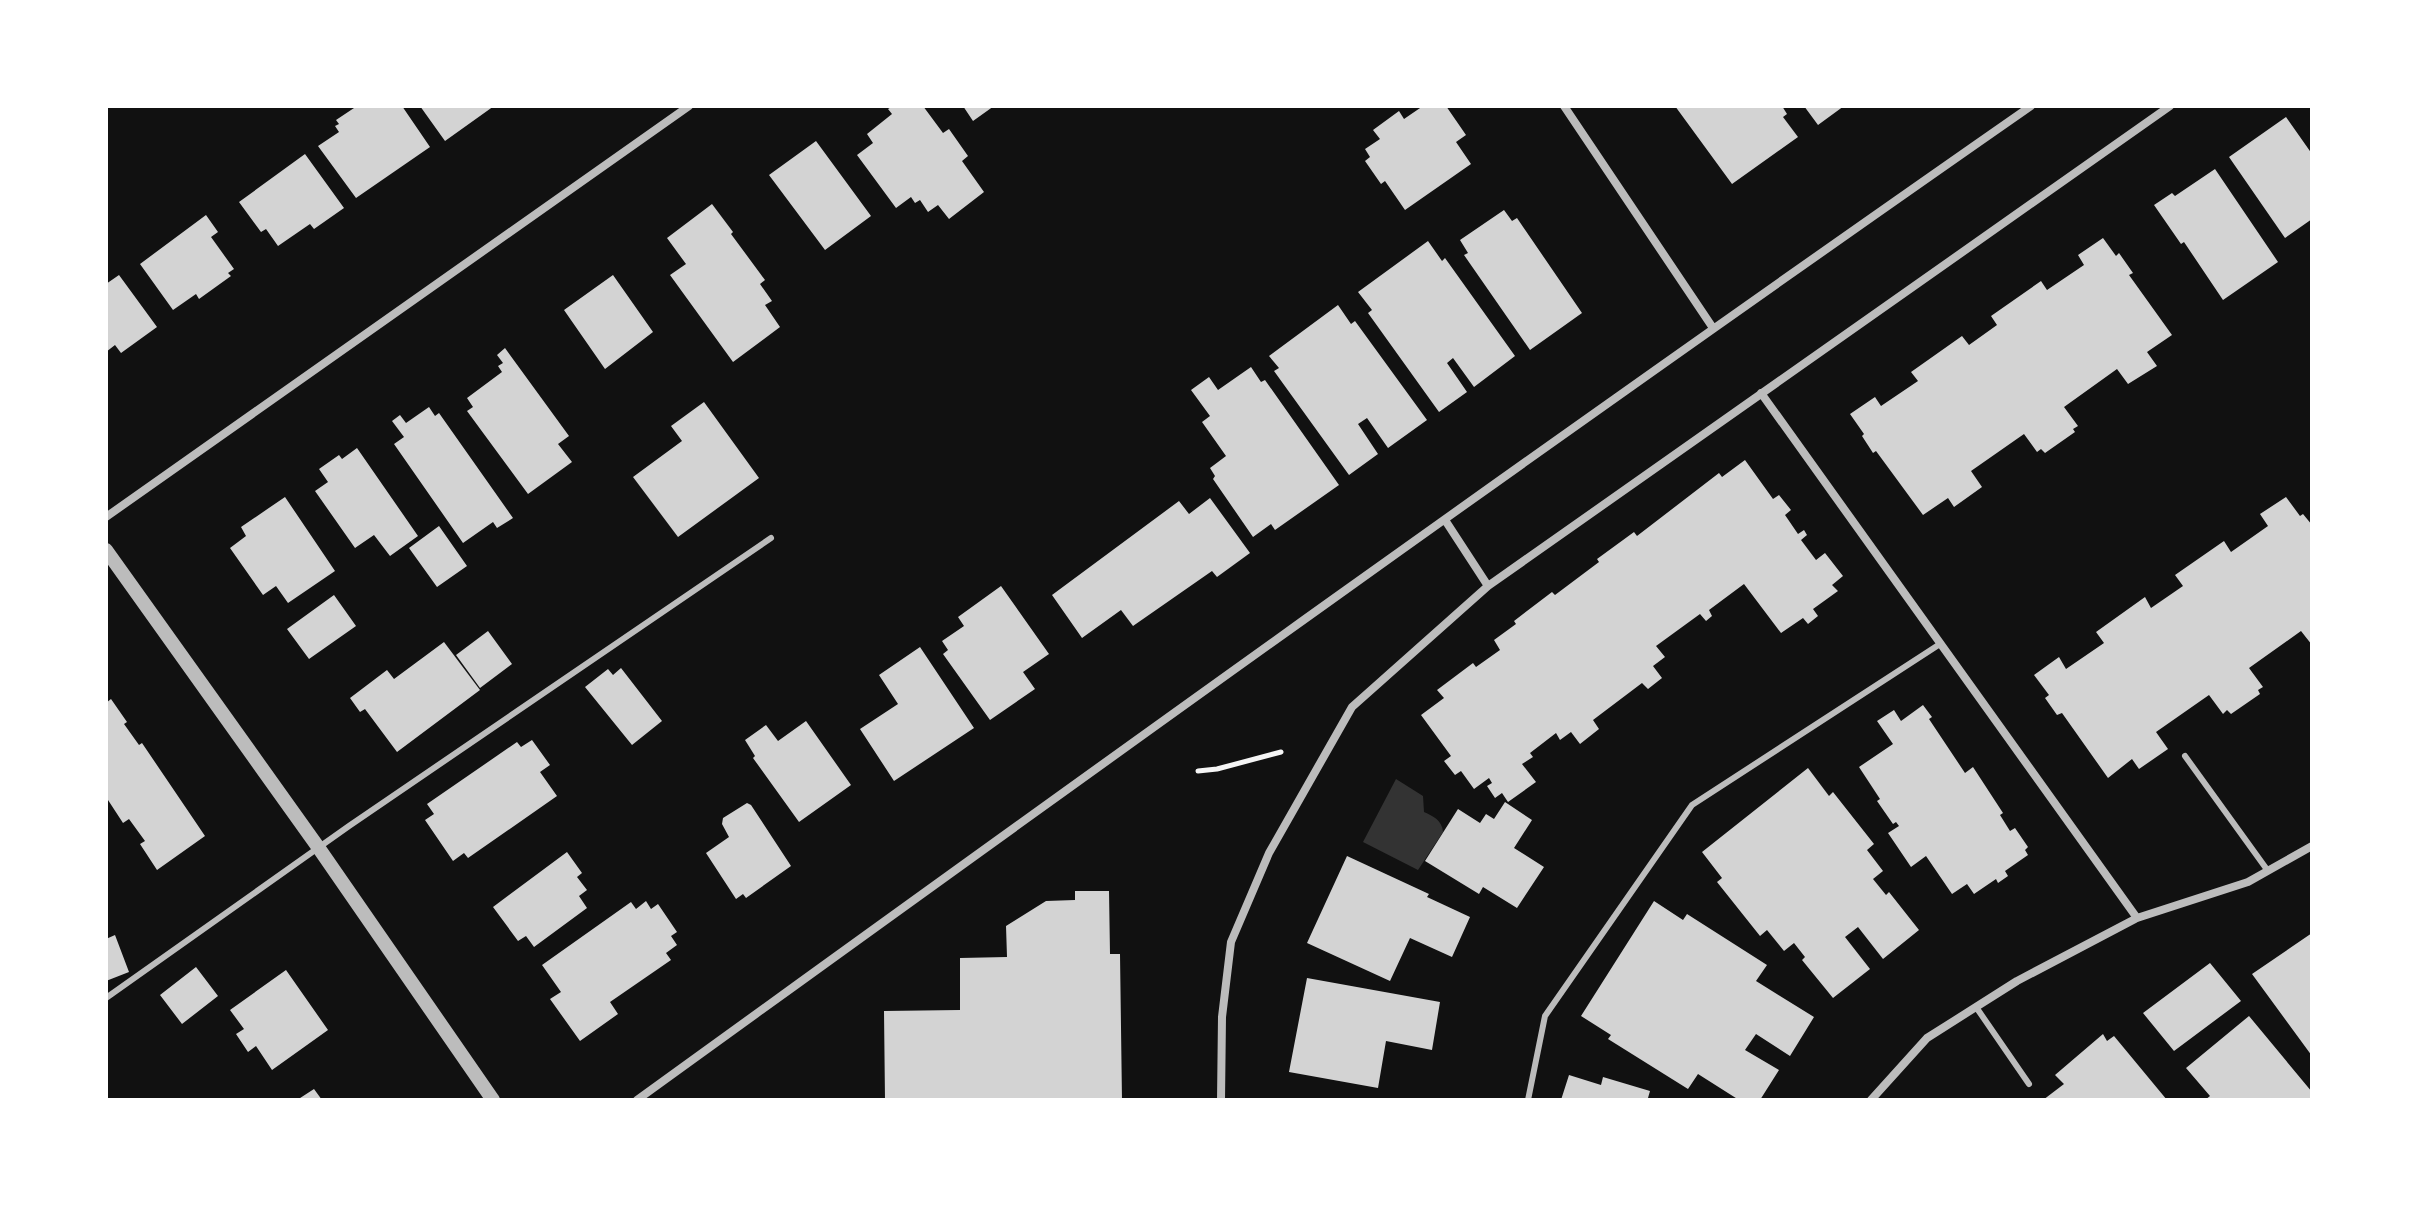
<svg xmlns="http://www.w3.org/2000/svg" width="2418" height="1206" font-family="'Space Grotesk',sans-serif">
  <rect width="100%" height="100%" fill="#111"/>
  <!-- water -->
  <path fill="#333" d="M1396 779 1423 796 1424 812C1433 816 1442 820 1443 832L1418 870 1363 842Z"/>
  <!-- building -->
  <path fill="#d3d3d3" d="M357 106H366L368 108 371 106H402L430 147 356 198 318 146 339 132 335 126 339 124 336 120Z
    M420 106H494L445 141Z
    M893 106H923L943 133 949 129 968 156 962 161 984 192 949 219 938 205 928 212 920 200 915 203 911 197 896 208 857 155 873 143 867 134 892 114 888 109Z
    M963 106H994L973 121Z
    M1423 106H1446L1466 135 1456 142 1471 164 1405 210 1385 181 1381 184 1365 161 1370 157 1365 149 1380 139 1373 130 1399 111 1404 119Z
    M1675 106H1782L1787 114 1783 117 1798 137 1732 184Z
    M1804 106H1844L1818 125Z
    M2286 117 2312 154V219L2285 238 2229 157Z
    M816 141 871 216 825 250 769 175Z
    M305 154 344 208 314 229 310 224 278 246 266 229 261 232 239 202Z
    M2215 169 2278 262 2223 300 2184 242 2181 244 2154 205 2172 193 2175 196Z
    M712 204 733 232 731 234 765 280 760 284 772 301 765 305 780 327 733 362 670 275 686 264 667 238Z
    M1504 210 1512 221 1517 218 1582 313 1530 350 1464 255 1468 253 1460 240Z
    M206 215 218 232 211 237 234 269 228 273 231 276 199 299 196 294 173 310 140 264Z
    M2103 238 2116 256 2119 253 2133 273 2129 275 2172 335 2147 352 2157 366 2128 384 2117 369 2064 407 2078 426 2073 429 2075 432 2045 453 2041 449 2037 452 2024 434 1971 471 1982 487 1954 507 1948 498 1923 515 1876 451 1873 453 1862 436 1864 434 1850 414 1875 397 1881 406 1918 381 1911 372 1962 336 1969 345 1997 325 1991 316 2041 281 2047 290 2084 265 2078 255Z
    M1428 241 1442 261 1445 258 1515 356 1474 387 1453 358 1447 363 1467 392 1439 412 1368 313 1372 310 1358 292Z
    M119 275 157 327 121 353 115 345 106 352V284Z
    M613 275 653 332 605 369 564 310Z
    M1338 305 1351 324 1355 321 1427 420 1388 448 1367 418 1358 424 1378 454 1349 475 1274 371 1279 368 1269 356Z
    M505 348 569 436 558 444 572 462 528 494 467 411 473 407 467 398 502 372 498 366 503 363 497 355Z
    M1251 367 1261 382 1265 380 1339 485 1275 530 1271 524 1253 537 1213 479 1215 476 1210 468 1226 456 1202 422 1210 416 1191 390 1209 377 1218 390Z
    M704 402 759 478 678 537 633 477 682 441 671 426Z
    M429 407 435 416 439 413 513 518 497 528 493 522 463 543 394 444 404 437 392 421 400 415 406 423Z
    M357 448 418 536 390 556 374 535 355 548 315 491 328 482 319 469 339 455 342 459Z
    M1745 460 1773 499 1779 495 1791 510 1785 515 1798 534 1804 530 1807 535 1801 540 1816 560 1825 553 1843 576 1832 585 1838 591 1813 609 1818 616 1808 624 1803 618 1781 633 1744 584 1709 610 1712 616 1706 621 1700 614 1656 646 1665 657 1653 666 1662 678 1648 689 1642 683 1593 720 1599 729 1580 744 1571 732 1560 740 1556 733 1530 753 1533 757 1522 764 1536 782 1508 802 1502 793 1495 798 1487 786 1492 783 1489 778 1474 789 1461 771 1455 775 1444 761 1451 756 1421 715 1444 698 1437 690 1473 663 1476 667 1500 650 1494 640 1516 624 1514 621 1552 592 1555 595 1599 562 1597 559 1634 532 1637 536 1719 473 1722 477Z
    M285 497 335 571 288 603 276 586 263 595 230 548 246 536 241 527Z
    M2286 497 2300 516 2303 514 2312 525V645L2301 631 2249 668 2263 687 2258 690 2260 694 2231 714 2227 710 2223 714 2209 695 2156 732 2168 749 2139 769 2132 759 2108 778 2062 713 2057 715 2045 698 2049 695 2034 675 2059 657 2066 669 2104 643 2096 632 2145 597 2151 608 2183 586 2175 575 2224 541 2231 552 2268 526 2260 514Z
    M1210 498 1250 553 1217 577 1212 571 1133 626 1121 610 1082 638 1052 595 1179 501 1189 514Z
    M439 526 467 566 437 587 409 548Z
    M1001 586 1049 654 1023 672 1035 689 990 720 943 654 948 650 942 641 964 626 958 617Z
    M334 595 356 626 309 659 287 629Z
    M488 631 512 664 480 688 456 655Z
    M444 642 480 690 397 752 365 709 360 712 350 698 387 670 394 679Z
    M920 647 974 728 894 781 860 729 898 704 879 675Z
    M621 668 662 721 632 745 585 687 608 669 613 675Z
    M111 699 127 722 124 724 139 745 142 743 205 836 157 870 140 844 145 841 129 819 123 823 108 800 106 802V703Z
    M1923 705 1932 717 1929 719 1965 773 1973 767 2003 813 2000 815 2010 831 2015 828 2028 847 2025 850 2028 855 2005 871 2008 876 1998 883 1996 879 1974 894 1967 884 1952 894 1926 856 1911 867 1888 833 1899 826 1896 822 1893 824 1877 801 1880 799 1859 767 1893 744 1877 721 1894 710 1901 721Z
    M806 721 851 785 799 822 753 758 755 756 745 740 766 725 778 741Z
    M532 740 550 765 540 772 557 796 468 858 464 853 453 861 425 820 434 814 427 804 517 742 521 747Z
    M1808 768 1829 796 1833 792 1874 844 1867 850 1883 871 1873 879 1886 895 1889 892 1919 930 1883 959 1858 927 1845 937 1870 969 1833 998 1802 960 1805 957 1794 943 1784 951 1767 930 1760 936 1717 882 1722 878 1702 852Z
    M1505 802 1532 820 1514 848 1544 867 1517 908 1483 887 1479 894 1425 861 1458 809 1480 823 1486 814 1494 819Z
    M747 803 751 805 791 866 746 898 743 894 736 899 706 853 729 837 722 824 723 818Z
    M567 852 582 873 577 877 587 890 579 896 587 908 534 947 526 936 518 941 493 907Z
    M1347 856 1429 894 1427 897 1470 917 1452 957 1410 938 1390 981 1307 943Z
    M1075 891H1109L1110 954H1120L1122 1100H885L884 1011 960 1010V958L1007 957 1006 926 1046 901 1075 900Z
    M646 901 651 909 658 904 677 932 671 936 677 945 666 953 671 960 610 1002 618 1014 580 1041 550 999 561 992 542 965 631 902 636 909Z
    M1654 901 1683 920 1687 914 1767 965 1756 981 1814 1017 1790 1056 1756 1034 1745 1050 1779 1070 1760 1100H1739L1698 1074 1688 1089 1608 1039 1611 1035 1581 1016Z
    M2312 933V1056L2252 974Z
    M115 935 129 972 106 981V939Z
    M2210 963 2241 1001 2174 1051 2143 1013Z
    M196 967 218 996 182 1024 160 995Z
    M286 970 328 1030 272 1070 256 1046 248 1052 236 1034 244 1029 230 1010Z
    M1307 978 1440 1002 1432 1050 1386 1041 1378 1088 1289 1072Z
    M2249 1016 2312 1092V1100H2205L2210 1096 2186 1068Z
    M2103 1034 2107 1041 2114 1036 2167 1100H2043L2064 1084 2055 1075Z
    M1569 1075 1601 1085 1603 1077 1650 1091 1648 1098 1654 1100H1561Z
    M314 1089 322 1100H297Z"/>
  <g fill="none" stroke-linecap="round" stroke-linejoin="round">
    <!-- path -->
    <path stroke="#f5f5f5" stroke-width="5" d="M1198 771 1217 769 1281 752"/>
    <!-- service -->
    <path stroke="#bcbcbc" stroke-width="6" d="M2185 756 2268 871
      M106 998 349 826 771 538
      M1976 1007 2029 1084
      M1528 1100 1545 1016 1692 805 1940 644"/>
    <!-- minor -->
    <path stroke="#bcbcbc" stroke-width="8" d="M1564 106 1713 328
      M1761 393 2137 918
      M106 517 689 106
      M1488 586 2170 106
      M637 1100C1100 765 1563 432 2031 106
      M1221 1100 1222 1017 1231 942 1269 853 1352 707 1488 586 1445 520
      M1871 1100 1927 1038 2017 981 2137 918 2248 882 2312 846"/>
    <!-- tertiary -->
    <path stroke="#bcbcbc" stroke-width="14" d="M106 550 318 847 493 1100"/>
  </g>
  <!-- border -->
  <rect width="2418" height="1206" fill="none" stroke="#ffffff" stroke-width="216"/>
</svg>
